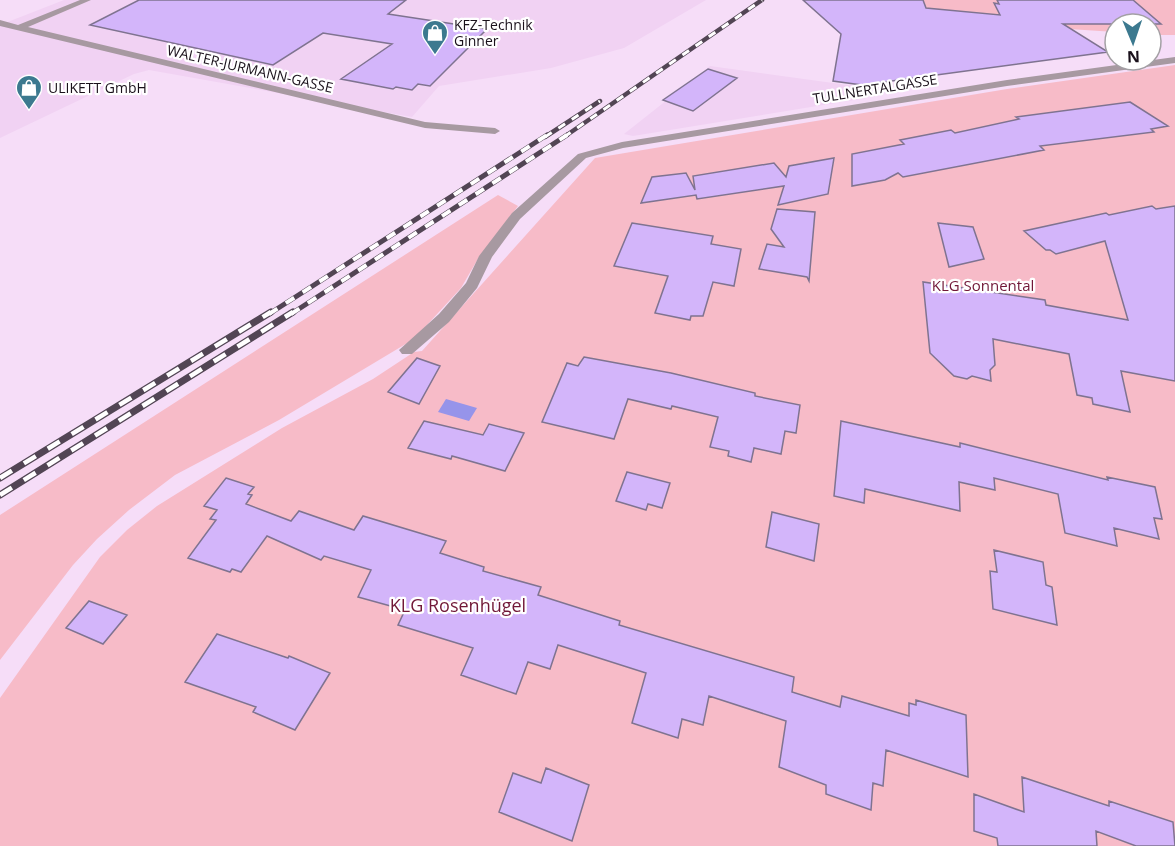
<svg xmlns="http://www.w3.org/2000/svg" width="1175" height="846" font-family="'Open Sans',sans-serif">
  <rect width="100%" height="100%" fill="#f6ddf8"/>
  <!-- built -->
  <path fill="#f1d2f3" d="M64 0H706L624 48 551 68 439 86 412 117 149 70 134 74 0 138V22L5 23Z
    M710 66 862 87 866 98 633 136 624 134Z"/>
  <!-- green -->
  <path fill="#f7bbc8" d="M816 0H1175V35H1151V24H1115V32L992 24Z
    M1175 65V846H0V698L100 557 127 530 157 506 282 428 373 379 414 352 422 351 595 158 1007 89Z
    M498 195 518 206 479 257 461 288 414 339 279 420 175 475 129 510 97 539 73 565 0 660V515Z"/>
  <!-- water -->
  <path fill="#9694ea" d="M446 399 477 408 469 421 438 412Z"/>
  <!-- building -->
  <path fill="#d3b5fa" stroke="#7f7390" stroke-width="1.5" d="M139 0H406L388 14 487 29 430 86 418 84 412 90 396 87 393 89 341 79 392 44 323 33 273 65 90 25Z
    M803 0H923L926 8 1000 15 994 3 999 4 997 0H1133L1161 24H1063L1108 52 862 85 833 81 841 34Z
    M708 69 737 78 693 111 663 100Z
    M1130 102 1168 126 1151 129 1154 132 1040 146 1044 150 903 177 898 173 885 180 852 186V154L904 144 900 140 951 130 955 133 1019 119 1016 117Z
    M834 158 828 194 778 205 784 186 697 199 696 195 641 203 652 177 686 173 695 190 693 176 774 163 786 177 789 166Z
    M1152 206 1156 209 1175 206V381L1121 371 1130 412 1093 404 1092 398 1077 395 1069 354 993 339 995 365 990 370 991 381 972 376 967 379 954 376 930 353 923 282 1045 300 1046 305 1128 320 1105 241 1056 254 1050 250H1046L1024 231 1106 213 1109 215Z
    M777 209 815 212 809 281 807 277 759 269 767 244 784 247 771 229Z
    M632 223 713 236 711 244 741 249 734 286 713 282 703 316H691L690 320 655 313 668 276 614 266Z
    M938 223 973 227 984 259 949 267Z
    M584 357 671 373 755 393V396L800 405 796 433 785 431 781 454 754 448 751 462 728 456 729 451 710 447 718 417 672 406 671 409 628 399 614 439 542 422 567 363 578 366Z
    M417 358 440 366 419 404 388 392Z
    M424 421 483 435 489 424 524 433 505 471 452 456 451 459 408 448Z
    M841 421 960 447V443L1108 480 1107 477 1155 487 1162 519 1154 518 1159 539 1114 528 1117 546 1065 533 1058 494 994 478 995 490 959 482 960 511 865 489 864 503 834 496Z
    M627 472 670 483 662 508 648 504 646 510 616 501Z
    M226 478 254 487 248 494 252 495 246 504 291 521 299 511 354 530 363 516 446 541 440 553 484 567 483 571 541 587 538 595 620 621 619 625 794 677 792 692 840 707 842 696 909 716V703L916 705V700L966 715 968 777 886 750 883 786 873 783 871 810 826 794V785L779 767 786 721 709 696 703 725 682 719 678 738 632 723 646 673 558 645 550 669 528 662 516 694 461 675 473 648 398 625 405 610 358 597 371 570 324 556 321 560 267 536 241 572 232 569 230 572 188 558 216 520 210 519 217 510 204 506Z
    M772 512 819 524 814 561 766 547Z
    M994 550 1043 562 1046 585 1052 587 1057 625 993 609 990 571 997 572Z
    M89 601 127 615 103 644 66 628Z
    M217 634 288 658 289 656 330 673 295 730 253 712 256 707 185 682Z
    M546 768 589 785 572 841 499 812 513 773 541 783Z
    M1022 777 1109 806V801L1173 822 1175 846H1136L1096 831 1097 846H998L997 838 974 831V794L1024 812Z"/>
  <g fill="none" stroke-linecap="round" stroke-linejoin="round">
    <!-- minor -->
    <path fill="#a799a1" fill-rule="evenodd" d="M80 0H91L28 27 425 122 495 128 500 131 495 134 425 128 0 26V20L18 25Z
      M1175 57V63L1007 86 623 148 586 158 520 219 492 257 477 288 449 322 412 354H402L399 350 439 314 466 283 479 256 512 213 578 154 622 142 1007 80Z"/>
    <defs>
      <path id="rail-far2" d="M545 137 600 101
        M564 137 762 0"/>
      <path id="rail-far1" d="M269 314 547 135
        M291 314 567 135"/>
      <path id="rail" d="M0 478 271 312
        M0 495 293 312"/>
    </defs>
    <!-- rail-far2 casing -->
    <use href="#rail-far2" stroke="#524554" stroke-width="4.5"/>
    <!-- rail-far1 casing -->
    <use href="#rail-far1" stroke="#524554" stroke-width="5"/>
    <!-- rail casing -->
    <use href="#rail" stroke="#524554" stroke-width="7"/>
    <!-- rail-far2 -->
    <use href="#rail-far2" stroke="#fff" stroke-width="3" stroke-dasharray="8" stroke-linecap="butt"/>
    <!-- rail-far1 -->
    <use href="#rail-far1" stroke="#fff" stroke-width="4" stroke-dasharray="10" stroke-linecap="butt"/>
    <!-- rail -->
    <use href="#rail" stroke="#fff" stroke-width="4.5" stroke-dasharray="14" stroke-linecap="butt"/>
  </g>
  <!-- icons -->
  <defs>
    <symbol id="shop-pin" viewBox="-11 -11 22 30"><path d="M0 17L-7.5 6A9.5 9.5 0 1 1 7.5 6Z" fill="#3c798f" stroke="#fff"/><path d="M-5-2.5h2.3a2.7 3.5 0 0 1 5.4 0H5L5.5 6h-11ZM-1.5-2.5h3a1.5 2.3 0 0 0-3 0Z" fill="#fff"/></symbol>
  </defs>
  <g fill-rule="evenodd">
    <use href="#shop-pin" x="420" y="18" width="30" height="40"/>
    <use href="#shop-pin" x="14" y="73" width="30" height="40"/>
  </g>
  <g text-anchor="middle" stroke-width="4.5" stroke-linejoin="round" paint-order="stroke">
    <!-- far-poi labels -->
    <g font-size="14" fill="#1a111b" stroke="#fff" text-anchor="start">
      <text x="454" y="30">KFZ-Technik<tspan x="454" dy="16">Ginner</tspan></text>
      <text x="48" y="93">ULIKETT GmbH</text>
    </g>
    <!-- far-street labels -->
    <g font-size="14" fill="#1a111b" stroke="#fff">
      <text transform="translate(250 69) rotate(13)" y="5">WALTER-JURMANN-GASSE</text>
      <text transform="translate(875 89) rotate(-9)" y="5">TULLNERTALGASSE</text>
    </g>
    <!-- park labels -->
    <g font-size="15" fill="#711838" stroke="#fff">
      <text x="983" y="291">KLG Sonnental</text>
    </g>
    <!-- near-park labels -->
    <g font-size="18" fill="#711838" stroke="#fff">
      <text x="458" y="612">KLG Rosenhügel</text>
    </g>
  </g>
  <!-- north arrow -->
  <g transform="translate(1133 42) rotate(178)"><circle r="28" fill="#ffffff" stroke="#a3a0a4" stroke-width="1.5"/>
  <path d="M0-4.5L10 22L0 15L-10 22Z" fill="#3c798f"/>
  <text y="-9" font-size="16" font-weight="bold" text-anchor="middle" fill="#1a111b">N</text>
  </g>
</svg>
